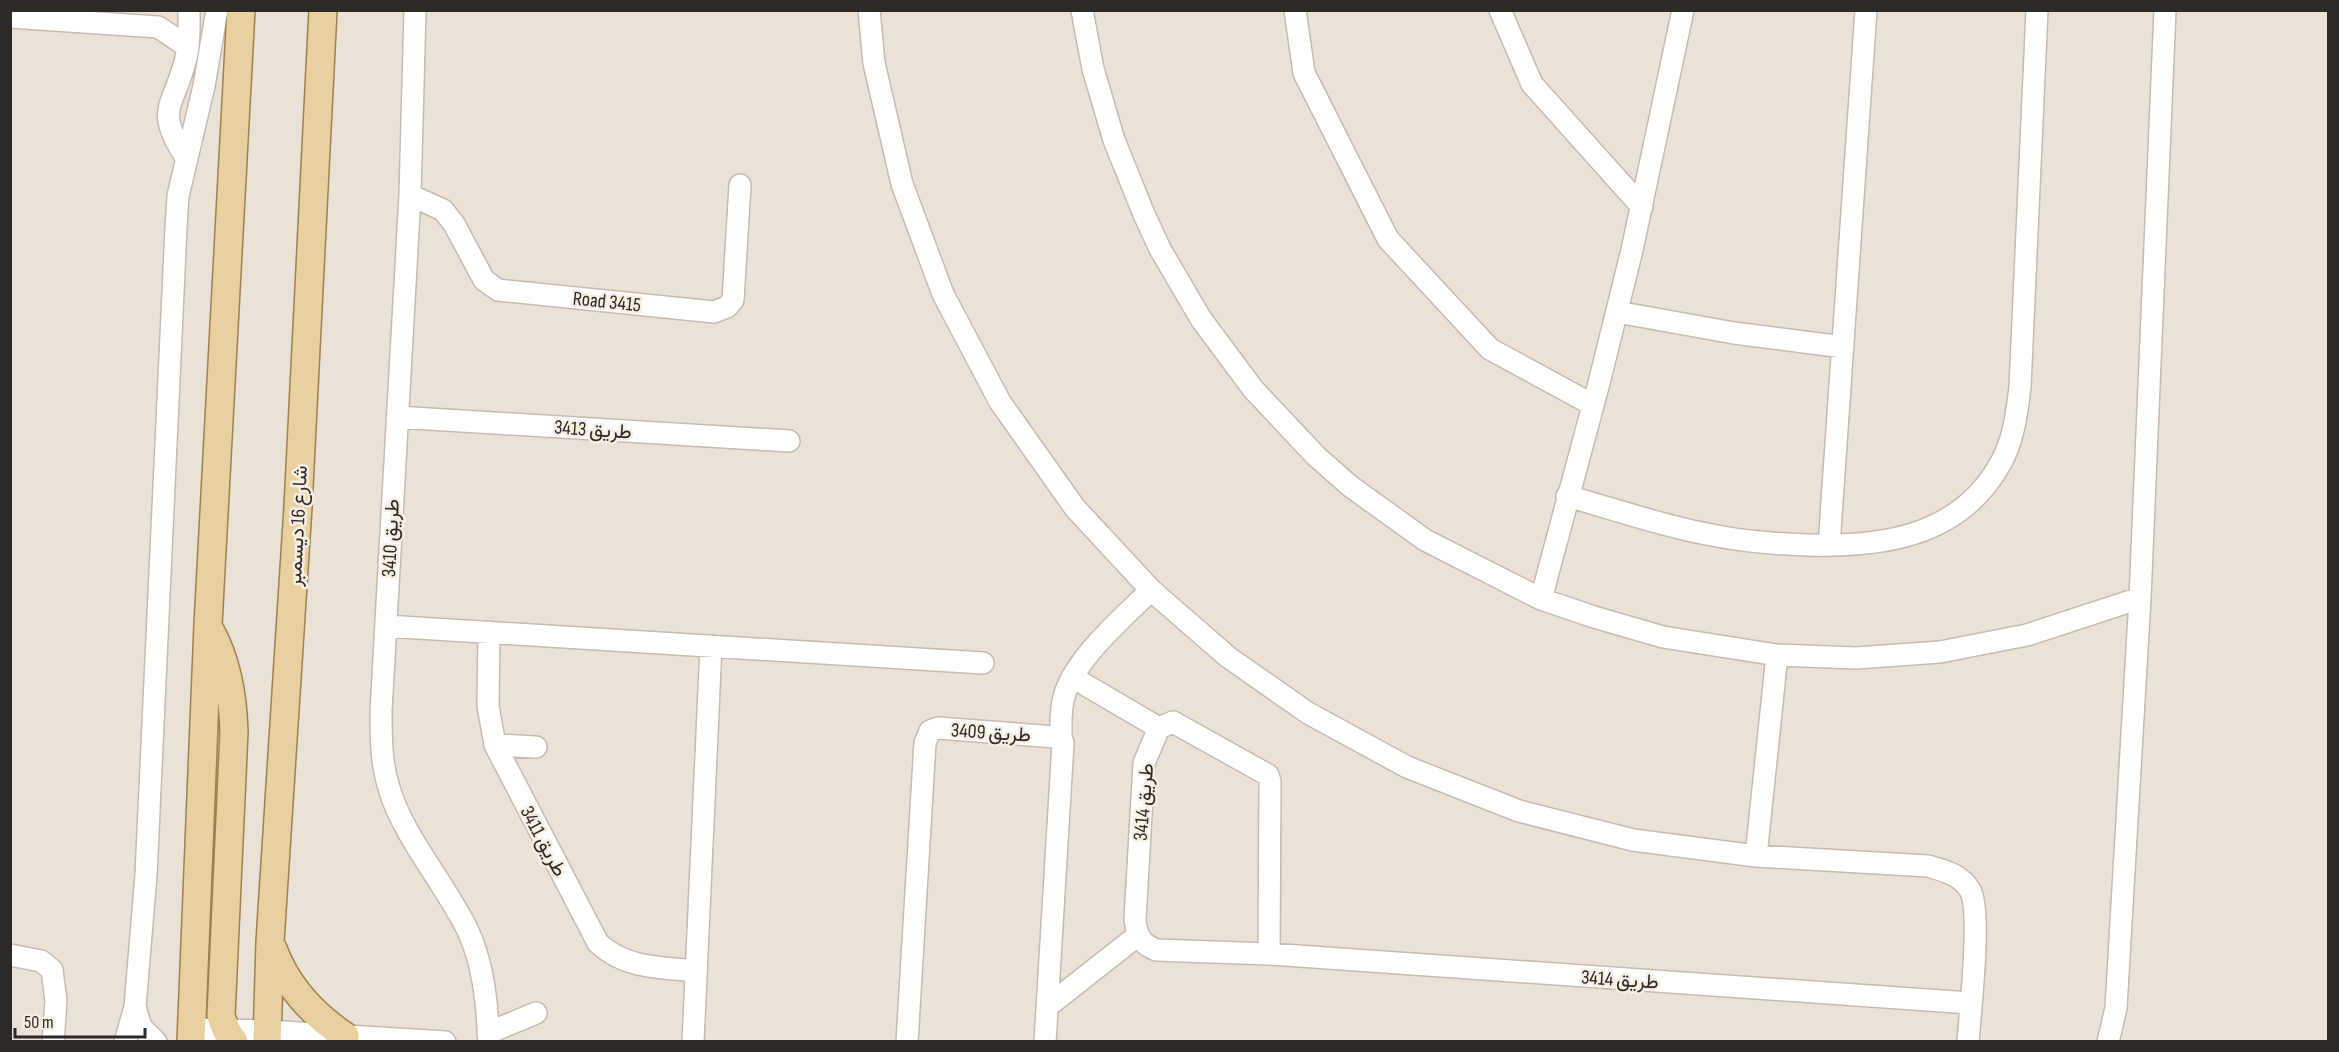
<svg xmlns="http://www.w3.org/2000/svg" width="2339" height="1052" font-family="'Sofia Sans Condensed',Vazirmatn,sans-serif">
  <rect width="100%" height="100%" fill="#ebe2d7"/>
  <g fill="none" stroke-linecap="round" stroke-linejoin="round">
    <defs>
      <path id="minor" d="M415 10 410 195 381 711C381 737 381 763 389 788 403 837 447 886 469 933 484 967 487 1005 489 1042
        M869 10 874 63 902 184 943 294 1000 402 1075 508 1151 590 1228 657 1308 713 1407 767 1519 811 1633 840 1756 856 1928 866C1945 871 1960 874 1970 890 1982 911 1970 1013 1968 1042
        M1082 10 1093 69 1114 140 1143 212 1160 249 1201 319 1253 389 1316 456 1350 486 1425 540 1541 599 1594 617 1663 637 1777 655 1856 658 1940 652 2027 635 2140 598
        M1295 10 1304 73 1388 239 1490 349 1593 405
        M1500 10 1532 84 1642 207
        M10 17 158 27 188 47
        M187 159C153 108 174 108 186 58 190 42 189 26 189 10
        M410 195 443 210 454 224 484 280 498 290 714 312 727 307 733 300 740 185
        M1617 312 1734 333 1843 347
        M397 417 789 441
        M1567 496C1617 510 1666 527 1717 536 1747 542 1777 544 1808 545 1882 547 1958 537 1999 466 2013 444 2017 413 2020 387L2037 10
        M1829 545 1866 10
        M1541 599 1599 383 1632 250 1683 10
        M386 626 983 663
        M489 632 488 706 495 745 598 943C626 969 660 967 696 971
        M1072 677 1159 728
        M1061 738C1061 725 1060 710 1064 697 1074 659 1123 618 1151 590
        M495 745 536 747
        M1756 856 1777 655
        M1269 954 1270 781 1268 775 1173 722 1159 728 1144 763 1135 920C1137 936 1140 943 1156 950L1269 954 1970 1003
        M10 955 41 961 52 970 56 1001 53 1042
        M1048 1006 1137 936
        M192 1029 267 1031 445 1042
        M488 1033 536 1013
        M125 1042 135 1007
        M156 1042 141 1027 135 1007 146 875 176 228 178 196 204 86 217 10
        M693 1042 711 646
        M907 1042 925 743 930 731 938 728 1055 737 1061 738 1063 743 1045 1042
        M2108 1042 2116 1008 2140 598 2165 10"/>
      <path id="major" d="M211 632C228 663 233 697 234 732L221 1016 226 1030 234 1042
        M273 949C287 987 312 1014 345 1036
        M191 1042 208 625 241 10
        M267 1042 270 942 298 507 323 10"/>
    </defs>
    <!-- minor casing -->
    <use href="#minor" stroke="#c4bab0" stroke-width="24"/>
    <!-- major casing -->
    <use href="#major" stroke="#9d814d" stroke-width="30"/>
    <!-- minor -->
    <use href="#minor" stroke="#fff" stroke-width="21"/>
    <!-- major -->
    <use href="#major" stroke="#e9d0a1" stroke-width="27"/>
  </g>
  <g text-anchor="middle" stroke-width="5" stroke-linejoin="round" paint-order="stroke">
    <!-- street labels -->
    <g font-size="20" fill="#2d2925" stroke="#f8efe4">
      <text transform="translate(607 301) rotate(6)" y="7">Road 3415</text>
      <text transform="translate(593 429) rotate(4)" y="7">طريق 3413</text>
      <text transform="translate(297 526) rotate(-87)" y="7">شارع 16 ديسمبر</text>
      <text transform="translate(390 538) rotate(-87)" y="7">طريق 3410</text>
      <text transform="translate(991 732) rotate(4)" y="7">طريق 3409</text>
      <text transform="translate(1143 802) rotate(-85)" y="7">طريق 3414</text>
      <text transform="translate(544 841) rotate(62)" y="7">طريق 3411</text>
      <text transform="translate(1620 979) rotate(4)" y="7">طريق 3414</text>
    </g>
  </g>
  <!-- border -->
  <rect width="2339" height="1052" fill="none" stroke="#2d2925" stroke-width="24"/>
  <!-- scale -->
  <path d="M15 1028v9h130v-9" fill="none" stroke="#2d2925" stroke-width="3"/>
  <text x="24" y="1028" font-size="18" fill="#2d2925" stroke="#f8efe4" stroke-width="4.5" paint-order="stroke">50 m</text>
</svg>
